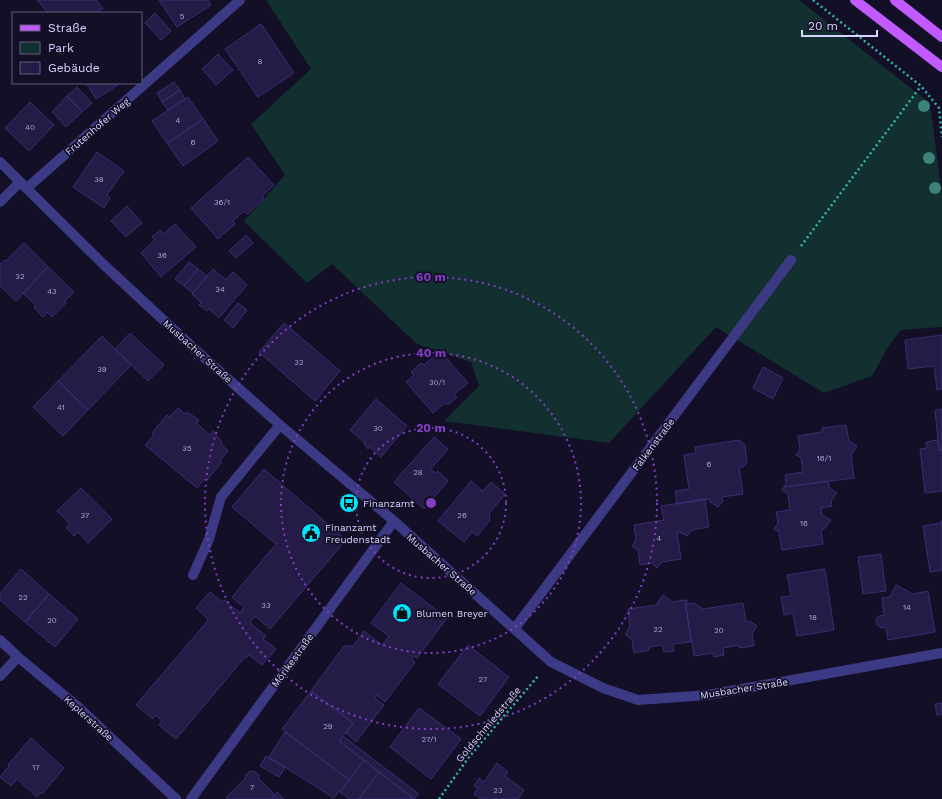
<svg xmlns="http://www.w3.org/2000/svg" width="942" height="799" font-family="'Work Sans',sans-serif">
  <rect width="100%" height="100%" fill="#130f26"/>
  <!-- green -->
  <path fill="#12302f" d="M266 0H799L926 100 931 111 942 195V327L901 330 888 347 872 376 824 393 716 327 609 443 444 421 479 386 471 362 417 344 332 264 307 283 244 221 285 175 251 124 311 69Z"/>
  <!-- building -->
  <path fill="#241b47" stroke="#3b2d73" d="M37 0H96L103 8 97 13H48Z
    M159 0H208L211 5 177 27Z
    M155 13 171 31 161 40 145 23Z
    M261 24 294 73 258 97 225 49Z
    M218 54 233 70 216 85 202 69Z
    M174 82 180 90 162 102 157 93Z
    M86 83H121L96 99Z
    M77 87 92 103 82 112 67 96Z
    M180 90 185 99 168 110 162 102Z
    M67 96 82 112 66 127 52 112Z
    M188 97 203 119 167 143 152 121Z
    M30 102 54 125 29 151 5 128Z
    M203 119 218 141 183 166 167 143Z
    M97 152 124 171 107 195 110 198 104 208 73 187Z
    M248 157 274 185 262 196 264 199 247 214 244 211 233 221 235 224 218 239 191 208Z
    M127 206 142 223 126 237 111 221Z
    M175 224 196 247 161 277 141 253 155 240 152 237 160 230 163 234Z
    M246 235 253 243 236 258 229 251Z
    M24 243 48 267 16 301 0 286V264L5 260 6 261Z
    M189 262 198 269 184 286 175 279Z
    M48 267 74 292 65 301 66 303 52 317 47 312 43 317 34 308 36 306 23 293Z
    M198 269 207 276 193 293 184 286Z
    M213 269 226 280 233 272 247 285 219 318 209 309 207 311 199 305 201 303 192 294Z
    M238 303 247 310 233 328 224 320Z
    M284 323 340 371 315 401 259 352Z
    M130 333 164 365 148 381 115 349Z
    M942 335V389L937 390 934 366 908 369 905 340Z
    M102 336 131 365 88 410 58 381Z
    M440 351 468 383 454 394 457 397 448 405 445 403 433 413 406 382 414 375 411 372 421 363 424 365Z
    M763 367 783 378 773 399 753 388Z
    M58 381 88 410 63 436 33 407Z
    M376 399 407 426 381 457 370 447 368 449 364 444 365 443 350 430Z
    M178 408 185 414 187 412 199 420 196 423 210 435 213 431 222 442 221 444 228 451 220 460 222 462 207 480 205 479 197 488 145 445 154 435 152 433 167 415 169 417Z
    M942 409V450H939L935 410Z
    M846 425 849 441 857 446 851 455 854 478 784 487 786 484 785 475 803 472 801 458 796 455 800 449 798 436 822 432V428Z
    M434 437 448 449 431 469 436 473 438 471 448 481 424 509 394 482Z
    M739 440 745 445 747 463 743 467H739L743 494 722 497 723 501 718 507 710 502V499L677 504 675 491 689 489 684 455 696 453 695 447Z
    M938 440 939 450H942V491L925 493 920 449 927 448 926 442Z
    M264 469 346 540 270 629 255 616 250 623 266 636 263 639 276 649 262 665 249 655 246 658 245 657 176 739 159 725 162 721 156 715 153 719 136 705 206 623 208 619 196 608 210 592 222 602 224 600 240 613 244 607 232 597 276 544 232 507Z
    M471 481 483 491 491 482 505 494 489 514 490 520 477 536 472 532 464 542 438 521Z
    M828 481 829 487 837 493 831 501 832 506 821 508 822 515 831 520 824 529 821 530 823 544 782 550 779 532 774 529 778 523 776 512 790 510 788 494 782 490 784 487Z
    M81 488 112 519 88 543 78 532 74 536 66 527 70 524 57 511Z
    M705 499 709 527 692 530 687 536 680 532H677L681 559 662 562 657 568 652 563 640 565 638 550 632 546 636 540 634 525 664 520 661 506Z
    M941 521H942V570L930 572 923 526 941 523Z
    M881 554 886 591 863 594 858 557Z
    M21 569 49 594 25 622 0 600V593Z
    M825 569 834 630 797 636 793 613 784 615 781 597 791 596 787 575Z
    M401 583 447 618 417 658 414 656 411 660 415 662 385 702 377 695 375 698 384 705 356 742 346 733 353 723 311 691 344 646H353L364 631 382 645 389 636 371 623Z
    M896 585 913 594 928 591 935 632 888 640 886 627 881 628 877 625 876 619 879 616 884 615 882 598 890 597Z
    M49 594 78 619 55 647 25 622Z
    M663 595 673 602 685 600 691 642 673 644 674 651 664 652 662 645 649 647V650L634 653 632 640 625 634 630 627 628 609 656 605Z
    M685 600H687V604L694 603 703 609 743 603 746 622 750 621 757 626 752 633 754 646 739 648V645L723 648 724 655 714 657 713 653 694 656Z
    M468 645 509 677 480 716 438 684Z
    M311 691 353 723 339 741 364 760 349 780 282 729Z
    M942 703V714L937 715 935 704Z
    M419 708 461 739 431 779 390 747Z
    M285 732 349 780 340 792 339 791 334 798 269 757Z
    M343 736 419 794 414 799 339 741Z
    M31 738 64 768 42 794 41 792 37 797 17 779 11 786 0 777 9 766 8 765Z
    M266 756 285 768 279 777 260 766Z
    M364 760 379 772 359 799H350L340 792Z
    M497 763 508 772 505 776 524 790 518 799H482L474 794 478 788 474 786 479 778 484 782Z
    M250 771 256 772 259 775V779L275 795 271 799H228L226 797 245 779 246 775Z
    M379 772 414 799H415H359Z
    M277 792 284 799H271Z"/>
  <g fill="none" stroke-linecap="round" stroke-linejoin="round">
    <!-- path -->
    <path stroke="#2fb8b0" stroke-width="2.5" stroke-dasharray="2 3" stroke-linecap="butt" d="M813 0 921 86 939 108 942 137
      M801 246 921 86
      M439 799 469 757 539 675"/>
    <!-- minor -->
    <path stroke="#3d3a85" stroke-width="10" d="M0 162 103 264 200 354 280 425 394 521 551 662 603 688 638 700 708 695 942 653
      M27 188 240 0
      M0 202 20 182
      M193 575 209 539 221 497 280 425
      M515 628 791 260
      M0 640 18 657 77 706 176 799
      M0 676 18 657
      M191 799 394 521"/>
    <!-- major -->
    <path stroke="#c25bff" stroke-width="10" d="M855 0 942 67
      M895 0 942 37"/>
  </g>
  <!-- trees -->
  <g fill="#3d827b">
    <circle cx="924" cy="106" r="6"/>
    <circle cx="929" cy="158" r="6"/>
    <circle cx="935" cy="188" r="6"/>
  </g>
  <!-- distance rings -->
  <g fill="none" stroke="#843dc5" stroke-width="2" stroke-dasharray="2 4">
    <circle cx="431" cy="503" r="75"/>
    <circle cx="431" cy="503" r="150"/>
    <circle cx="431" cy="503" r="226"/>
  </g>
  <!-- icons -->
  <defs>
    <symbol id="bus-disc" viewBox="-11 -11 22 22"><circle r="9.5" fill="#00e5ff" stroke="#130f26"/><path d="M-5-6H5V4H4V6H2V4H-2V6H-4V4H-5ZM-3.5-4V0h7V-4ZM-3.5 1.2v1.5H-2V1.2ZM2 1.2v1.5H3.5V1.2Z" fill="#111"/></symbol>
    <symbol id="civic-disc" viewBox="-11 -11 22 22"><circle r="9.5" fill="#00e5ff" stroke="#130f26"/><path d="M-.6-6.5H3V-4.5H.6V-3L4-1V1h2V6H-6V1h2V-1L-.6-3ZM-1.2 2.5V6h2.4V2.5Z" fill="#111"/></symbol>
    <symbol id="shop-disc" viewBox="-11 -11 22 22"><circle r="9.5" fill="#00e5ff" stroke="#130f26"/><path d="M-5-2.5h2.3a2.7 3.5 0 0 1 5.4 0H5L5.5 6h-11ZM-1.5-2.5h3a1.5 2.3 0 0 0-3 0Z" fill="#111"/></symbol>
  </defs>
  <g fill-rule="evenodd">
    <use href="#bus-disc" x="338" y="492" width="22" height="22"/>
    <use href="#civic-disc" x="300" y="522" width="22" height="22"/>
    <use href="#shop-disc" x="391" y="602" width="22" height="22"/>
  </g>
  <g text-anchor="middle" stroke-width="3.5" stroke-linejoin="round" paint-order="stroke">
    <!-- number labels -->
    <g font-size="8" fill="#aca6d1">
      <text x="182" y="19">5</text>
      <text x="260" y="64">8</text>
      <text x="178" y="123">4</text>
      <text x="30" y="130">40</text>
      <text x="193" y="145">6</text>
      <text x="99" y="182">38</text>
      <text x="222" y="205">36/1</text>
      <text x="162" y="258">36</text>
      <text x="20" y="279">32</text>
      <text x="220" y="292">34</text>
      <text x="52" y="294">43</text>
      <text x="299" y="365">32</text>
      <text x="102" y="372">39</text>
      <text x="437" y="385">30/1</text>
      <text x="61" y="410">41</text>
      <text x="378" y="431">30</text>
      <text x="187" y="451">35</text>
      <text x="824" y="461">16/1</text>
      <text x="709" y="467">6</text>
      <text x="418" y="475">28</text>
      <text x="85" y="518">37</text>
      <text x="462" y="518">26</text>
      <text x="804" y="526">16</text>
      <text x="659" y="541">4</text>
      <text x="23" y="600">22</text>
      <text x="266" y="608">33</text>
      <text x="907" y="610">14</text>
      <text x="813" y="620">18</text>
      <text x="52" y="623">20</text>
      <text x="658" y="632">22</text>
      <text x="719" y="633">20</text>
      <text x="483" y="682">27</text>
      <text x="328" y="729">29</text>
      <text x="429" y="742">27/1</text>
      <text x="36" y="770">17</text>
      <text x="252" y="790">7</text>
      <text x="498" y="793">23</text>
    </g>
    <!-- street labels -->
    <g font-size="10" fill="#d9d4ff" stroke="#130f26">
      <text transform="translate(97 126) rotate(-41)" y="4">Frutenhofer Weg</text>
      <text transform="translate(198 351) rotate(42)" y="4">Musbacher Straße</text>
      <text transform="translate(653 444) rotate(-53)" y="4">Falkenstraße</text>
      <text transform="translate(442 564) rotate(41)" y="4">Musbacher Straße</text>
      <text transform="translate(292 660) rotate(-54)" y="4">Mörikestraße</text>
      <text transform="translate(744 688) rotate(-9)" y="4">Musbacher Straße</text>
      <text transform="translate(89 718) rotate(42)" y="4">Keplerstraße</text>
      <text transform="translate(488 724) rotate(-50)" y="4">Goldschmiedstraße</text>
    </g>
    <!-- poi labels -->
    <g font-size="10" fill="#d9d4ff" stroke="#130f26" text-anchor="start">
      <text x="363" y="507">Finanzamt</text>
      <text x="325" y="531">Finanzamt<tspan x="325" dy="12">Freudenstadt</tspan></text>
      <text x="416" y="617">Blumen Breyer</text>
    </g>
  </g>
  <circle cx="431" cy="503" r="6" fill="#843dc5" stroke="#130f26" stroke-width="2"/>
  <g font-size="12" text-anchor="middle" font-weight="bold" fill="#843dc5" stroke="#130f26" stroke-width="3.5" stroke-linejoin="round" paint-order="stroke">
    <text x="431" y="281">60 m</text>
    <text x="431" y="357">40 m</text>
    <text x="431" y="432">20 m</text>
  </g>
  <!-- legend -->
  <rect x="12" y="12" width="130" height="72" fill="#130f26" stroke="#625e7d"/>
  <rect x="20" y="25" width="20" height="6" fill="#c25bff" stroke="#625e7d"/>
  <text x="48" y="32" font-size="12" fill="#d9d4ff">Straße</text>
  <rect x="20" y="42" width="20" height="12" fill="#12302f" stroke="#625e7d"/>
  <text x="48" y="52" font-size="12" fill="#d9d4ff">Park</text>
  <rect x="20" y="62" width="20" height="12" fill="#241b47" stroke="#625e7d"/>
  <text x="48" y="72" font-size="12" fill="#d9d4ff">Gebäude</text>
  <!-- scale -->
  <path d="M802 30v6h75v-6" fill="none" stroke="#d9d4ff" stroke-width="2"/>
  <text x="808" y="30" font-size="12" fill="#d9d4ff" stroke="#130f26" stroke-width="3" paint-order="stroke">20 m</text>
</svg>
